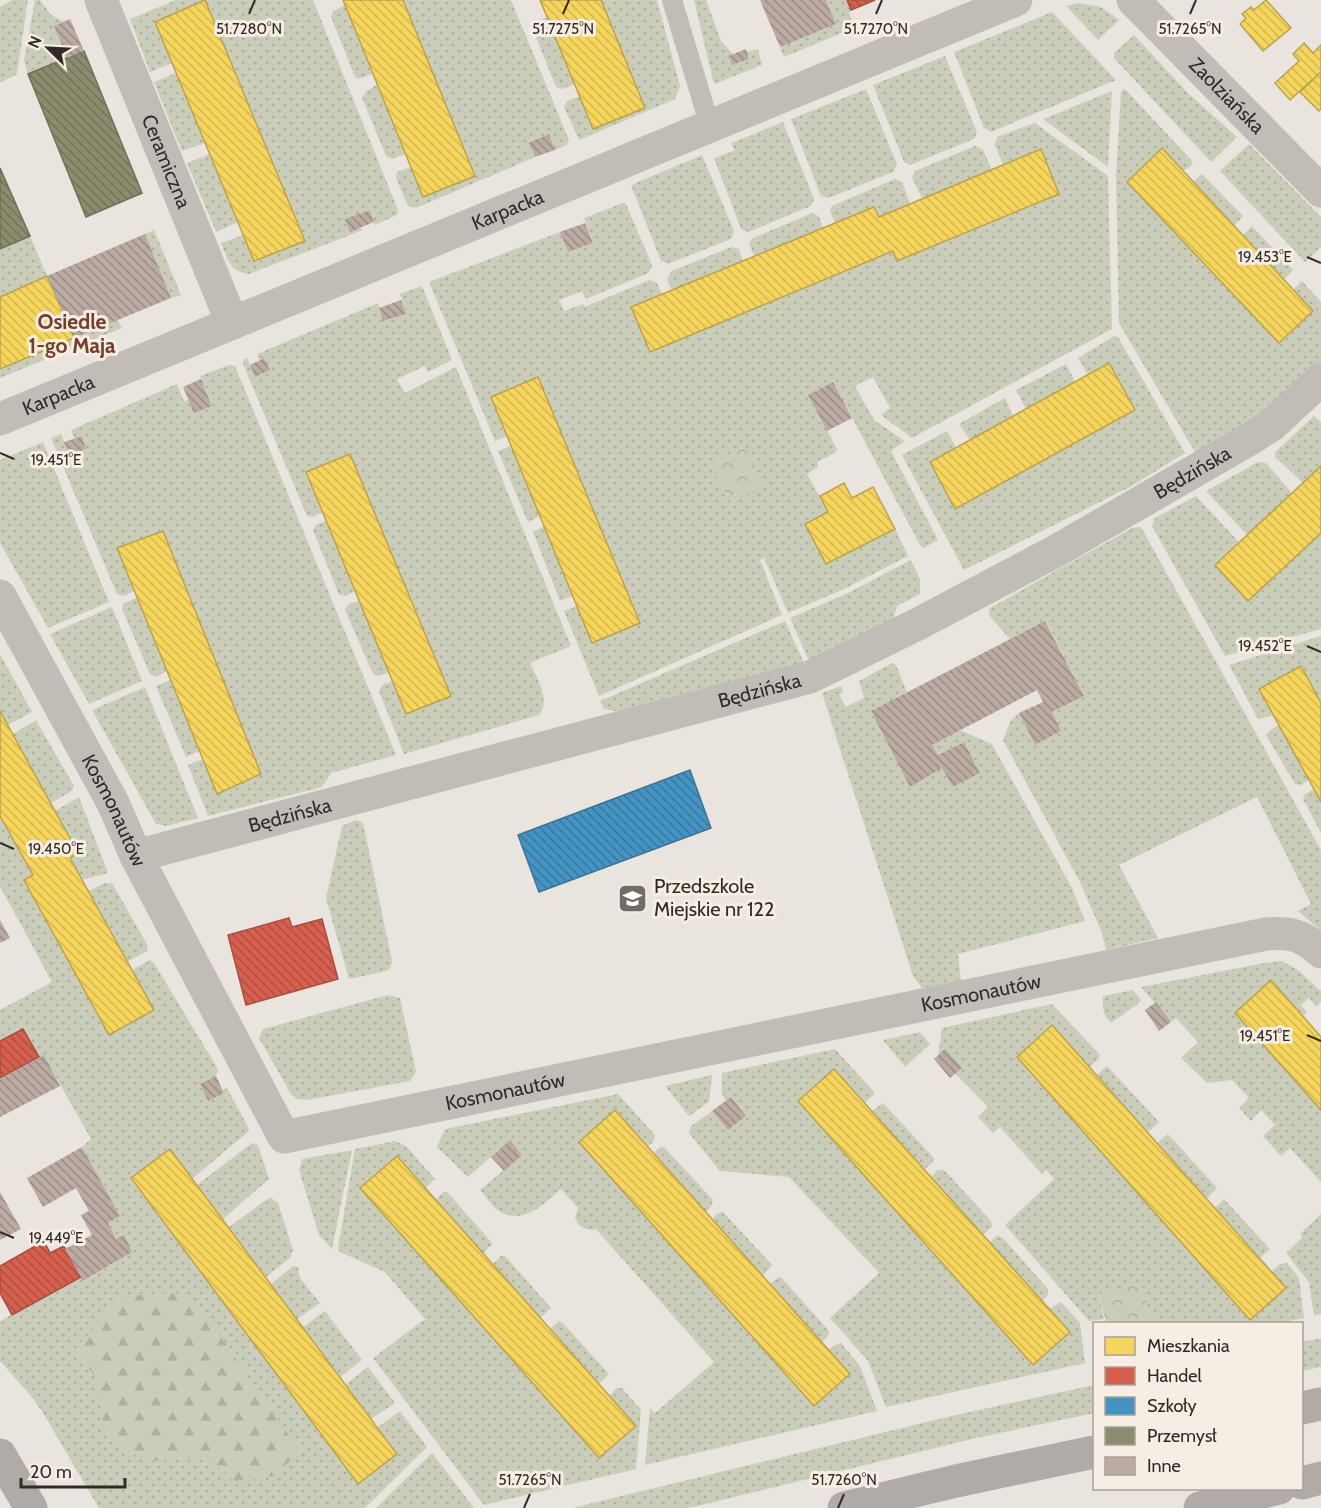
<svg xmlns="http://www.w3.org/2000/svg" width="1321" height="1508" font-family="Cabin,sans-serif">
  <defs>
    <pattern id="grass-dots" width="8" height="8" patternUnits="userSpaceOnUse" patternTransform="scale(1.5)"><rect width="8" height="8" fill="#cacdba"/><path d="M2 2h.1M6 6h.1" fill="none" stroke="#aeb0a0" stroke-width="1.8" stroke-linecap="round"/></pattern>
    <pattern id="forest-firs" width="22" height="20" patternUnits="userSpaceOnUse" patternTransform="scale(1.5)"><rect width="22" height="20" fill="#cacdba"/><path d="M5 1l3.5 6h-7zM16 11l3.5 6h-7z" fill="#aeb0a0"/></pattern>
    <pattern id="park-crowns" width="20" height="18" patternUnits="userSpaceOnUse" patternTransform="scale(1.5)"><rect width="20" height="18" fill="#cacdba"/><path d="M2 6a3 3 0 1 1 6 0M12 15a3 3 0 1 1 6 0" fill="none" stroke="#aeb0a0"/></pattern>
    <pattern id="homes-back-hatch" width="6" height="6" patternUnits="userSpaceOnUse" patternTransform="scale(1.5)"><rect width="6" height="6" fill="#f6d55c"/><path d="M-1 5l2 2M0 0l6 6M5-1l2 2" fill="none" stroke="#d3b750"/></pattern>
    <pattern id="shops-back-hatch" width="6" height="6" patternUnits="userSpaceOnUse" patternTransform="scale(1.5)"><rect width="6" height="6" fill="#d6604d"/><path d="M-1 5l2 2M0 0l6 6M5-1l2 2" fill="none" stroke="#ae4f40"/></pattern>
    <pattern id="schools-back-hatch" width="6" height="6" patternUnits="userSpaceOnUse" patternTransform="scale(1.5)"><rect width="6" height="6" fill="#4393c3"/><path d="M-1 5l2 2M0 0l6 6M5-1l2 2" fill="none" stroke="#39789e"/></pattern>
    <pattern id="industry-back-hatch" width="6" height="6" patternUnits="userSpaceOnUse" patternTransform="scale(1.5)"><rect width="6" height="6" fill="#8c8c6e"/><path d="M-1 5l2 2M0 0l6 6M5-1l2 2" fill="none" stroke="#73735a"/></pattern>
    <pattern id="building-back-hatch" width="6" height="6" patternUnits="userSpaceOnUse" patternTransform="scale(1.5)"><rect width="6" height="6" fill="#bbaaa2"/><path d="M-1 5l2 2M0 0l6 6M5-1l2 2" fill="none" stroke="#998b84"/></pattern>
  </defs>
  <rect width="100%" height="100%" fill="#eae4de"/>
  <!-- grass -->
  <path fill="url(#grass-dots)" d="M12 0H28L17 74 0 83V7Z
    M35 0H40L51 15 64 22 54 27 67 58 28 74 24 60Z
    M176 0H313L398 210 397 215 375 225 368 210 346 219 363 230 249 274C229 271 228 260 221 243L243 235 255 261 305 240 205 1 155 22 172 63 150 72 130 19Z
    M403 0H511L569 140 567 145 555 150 549 134 529 141 535 157 416 208 408 206 396 178 397 172 411 167 423 197 475 176Z
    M601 0H657L680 86 675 99 579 140 564 107 567 101 580 96 594 129 645 108Z
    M694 0H706L721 41 733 54 728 56 732 65 749 59 747 52 758 49 762 65 714 84Z
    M826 0H847L851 10 849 12 854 28 784 57 780 47 836 24Z
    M1078 3 1101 7 1119 20 1098 40 1066 6Z
    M345 5 372 74 359 79 355 77 331 17 333 11Z
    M1052 12 1116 80 991 132 984 128 954 52Z
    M547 17 575 84 562 89 556 87 532 27 534 22Z
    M1134 35 1188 93 1237 137 1211 162 1114 58V53Z
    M945 56 977 132 974 139 910 165 904 162 873 85Z
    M176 73 205 143 182 151 154 82Z
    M377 85 405 154 393 159 386 156 362 98 366 91Z
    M866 89 897 164 893 172 829 198 821 196 791 119Z
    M1125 89 1193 162 1190 167 1183 171 1162 149 1127 182 1279 343 1313 311 1293 290 1302 281 1321 302V366L1264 417 1199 459 1119 323 1116 177 1121 91Z
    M1112 91 1108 167 1043 119Z
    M783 122 814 199 811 206 748 232 741 229 714 158 734 151 731 143Z
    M1035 123 1108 176 1112 329 912 438 881 415 890 408 873 377 855 386 874 420 905 441 891 451 938 540 924 548 920 545 833 382 808 395 837 449 835 453 817 462 818 467 807 474 828 512 805 524 826 564 895 529 908 556 842 590 788 613 764 558 760 560 782 615 599 696 564 611 577 606 640 622 538 377 491 397 507 436 495 441 429 282 560 232 568 252 593 243 584 218 623 203 626 204 652 265 649 273 586 299 582 291 559 300 564 311 583 304 584 307 650 280 657 283 662 294 631 307 650 352 893 251 897 261 1041 150 1003 165 995 145 997 137Z
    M1249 144 1321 217V247L1305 262 1220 171Z
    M975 146 983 150 992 170 922 198 912 178 915 171Z
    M210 154 238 222 216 232 187 163Z
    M702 155 734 231 731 239 668 264 661 261 631 185Z
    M1202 174 1243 216 1234 226 1193 182Z
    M895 179 902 182 910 204 879 217 874 207 835 223 830 211 832 206Z
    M812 213 819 216 823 228 754 256 749 244 751 239Z
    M1252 226 1293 270 1284 280 1243 235Z
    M154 230 181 295 171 298 145 234Z
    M30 236 47 276 0 297V249Z
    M732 247 739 249 743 261 672 290 667 280 671 271Z
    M422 286 452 360 428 372 425 366 397 379 405 393 456 367 571 646 530 663C537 679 551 699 539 715L404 754 379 691 382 685 392 681 406 714 451 696 350 454 306 472 322 512 313 517 307 516 243 364 244 359 247 358 255 376 269 370 264 358 259 360 257 354 378 303 384 321 406 314 400 294Z
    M117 320 122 328 0 378V369Z
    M1114 336 1118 337 1185 453 1130 487 964 570 902 455 947 431 956 447 930 463 956 509 1134 410 1109 364 1088 375 1078 358Z
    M1066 364 1075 382 1026 409 1016 390Z
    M229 365 235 366 396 755 331 773 322 787 208 816 188 765 203 759 217 794 260 774 135 591 123 596 117 594 51 438 61 434 69 455 86 449 82 436 74 438 71 430 177 384 184 401 189 400 195 413 212 405 200 376Z
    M1005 398 1013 416 970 440 959 424Z
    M1314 416 1321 422V466L1303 483 1275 457V452Z
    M43 442 109 602 48 628 0 543V460Z
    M511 446 540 516 528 522 498 451Z
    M1258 462 1266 463 1292 493 1247 535 1206 491Z
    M1196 496 1239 542 1215 565 1248 601 1321 533V629L1225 656 1152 526 1155 518Z
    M326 521 355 591 346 596 339 595 313 530 316 525Z
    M544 526 573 596 560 601 533 532Z
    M1141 527 1321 850V931L1298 911 1311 904 1257 797 1119 865 1158 938 1106 950 1102 933 1081 884 1003 740 1011 720 1019 713 1035 745 1061 731 1052 712 1084 696 1046 621 1010 639 989 615 990 608 1132 528Z
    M911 560 920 579V594L897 606 893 620 809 661 790 618 846 594Z
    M137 598 167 671 155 677 150 674 122 609 124 603Z
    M359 601 389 672 379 676 373 674 345 610 349 604Z
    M112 607 142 681 89 704 50 634Z
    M785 621 804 663 619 712 604 709 600 701Z
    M1321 636V703L1301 667 1274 715 1258 719 1229 665Z
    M0 654 32 712 8 725 0 711Z
    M892 663 896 665 907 692 871 711 910 786 942 768 953 787 980 773 964 742 938 755 932 745 960 730 992 744 1072 888 1085 921 958 954 961 981 922 988 913 976 822 693 841 686 843 692 839 694 846 707 864 698 859 681Z
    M170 680 200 751 186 757 156 686Z
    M145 687 198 818 166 826 156 824 92 710Z
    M36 720 74 786 72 791 51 803 13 734Z
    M1279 725 1309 780 1301 785 1295 784 1266 735 1270 730Z
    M1314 789 1321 802V833L1303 799 1305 794Z
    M79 797 108 873 81 880 70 858 78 853 55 811Z
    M0 816 33 875 24 880 109 1034 132 970 150 960 154 963 218 1069 216 1076 200 1084 208 1101 224 1093 223 1090 227 1088 249 1129 248 1132 192 1179 170 1149 131 1179 358 1483 397 1454 378 1427 400 1411 427 1447 365 1508H99L43 1413 31 1396 0 1361V1321L81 1277 84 1281 132 1252 124 1236 116 1239 108 1223 120 1216 82 1147 91 1139 44 1056 39 1057 23 1029 0 1041V1010L52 982 0 886Z
    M356 820 363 823 392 961 390 969 382 972 349 979 326 898 342 826Z
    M105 883H112L148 946 147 951 127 962 88 891Z
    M1282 961 1298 970 1321 991V1002L1316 1006 1309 998 1301 1005 1307 1012 1303 1016 1271 980 1321 1110V1182L1290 1148 1281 1156 1263 1136 1275 1125 1261 1110 1251 1121 1239 1108 1249 1098 1232 1080 1207 1083 1181 1058 1198 1042 1176 1018 1171 1022 1141 987 1264 963Z
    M1133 990 1141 1000 1139 1003 1111 1023C1103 1015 1102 1007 1103 996Z
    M388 995 400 998 416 1072 410 1081 307 1100 297 1099 291 1094 259 1038 263 1029Z
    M1052 1004 1100 1055 1099 1058 1090 1067 1052 1025 1017 1057 1250 1320 1286 1288 1272 1271 1280 1264 1287 1263 1299 1278 1304 1318 1276 1324 1139 1323 1150 1321 1099 1294 1104 1319 1089 1321 1005 1225 1054 1179 1046 1170 1042 1174 1000 1127 993 1133 978 1117 988 1107 938 1056 942 1028Z
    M920 1032 930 1044 905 1067 883 1040Z
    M835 1049 875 1093 865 1103 834 1069 798 1102 1033 1364 1049 1309 1061 1302 1080 1323 1085 1363 886 1407 868 1361 830 1318 879 1273 789 1177 720 1171 689 1133 691 1126 712 1111 728 1130 746 1116 731 1097 726 1101 722 1093V1073Z
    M1107 1066 1159 1122 1148 1132 1097 1075Z
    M712 1075 709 1102 689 1116 665 1086Z
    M618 1094 655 1135 654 1141 648 1146 615 1110 579 1142 814 1406 850 1374 829 1350 835 1345 841 1343 860 1366 877 1411 645 1465 650 1408 655 1413 714 1362 596 1229C586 1231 579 1228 575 1218L578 1208 561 1189C545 1203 524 1226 499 1211 492 1207 486 1196 480 1190L522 1155 510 1140 468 1177 437 1147 445 1129Z
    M883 1103 934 1158 933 1162 924 1170 872 1111Z
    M1168 1134 1217 1188 1207 1198 1157 1143Z
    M395 1141 406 1146 435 1179 425 1188 397 1156 360 1188 599 1458 636 1426 609 1396 617 1388H622L641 1410 636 1469 484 1505 373 1358 425 1319 385 1272 340 1252 338 1248 355 1149Z
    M252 1143 258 1145 269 1179 223 1219 197 1185Z
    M660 1147H664L713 1200 711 1207 706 1212 654 1153Z
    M352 1150 332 1249 319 1235 299 1170 302 1159Z
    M938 1170H944L991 1221 992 1227 983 1235 931 1177Z
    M444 1192H447L493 1244 483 1253 435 1200Z
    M270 1197 278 1203 293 1250 290 1258 266 1277 229 1227Z
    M1224 1199 1270 1249 1260 1258 1215 1208Z
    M723 1212 772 1265 763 1276 712 1219 718 1213Z
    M1321 1214V1314L1314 1316 1309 1282 1286 1253 1303 1237 1300 1234Z
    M996 1236 1002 1237 1048 1289V1295L1042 1301 989 1243Z
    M501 1256H505L551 1308 540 1318 493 1264Z
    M293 1266 298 1267 300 1278 320 1303 297 1319 271 1284Z
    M781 1277 829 1331 828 1336 822 1342 770 1284 777 1278Z
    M325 1311 362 1360 340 1377 303 1327Z
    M559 1321 562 1322 609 1374 599 1384 550 1329Z
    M1321 1338V1367L1302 1371V1342Z
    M368 1367 395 1403 371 1419 346 1384Z
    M1094 1385V1413L972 1439 689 1508H572L947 1417Z
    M432 1453 474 1508H376Z"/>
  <!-- forest -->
  <path fill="url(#forest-firs)" d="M176 1293 200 1307 299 1450 277 1475 250 1480 233 1481 206 1455 176 1460 146 1461 119 1446 104 1425 95 1376 74 1350 120 1299 145 1294Z"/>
  <!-- park -->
  <path fill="url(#park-crowns)" d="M744 447 764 486 731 504 711 464Z
    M1142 1284 1151 1321 1139 1323H1106L1099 1294Z"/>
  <!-- homes -->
  <path fill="url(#homes-back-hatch)" stroke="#bba24c" stroke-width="1.5" d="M205 0 305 241 254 261 155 22Z
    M343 0H403L475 176 423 197Z
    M540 0H601L645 108 593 129Z
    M1266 0 1291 28 1263 51 1240 24 1246 18 1242 14 1251 7 1254 10Z
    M1304 43 1313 53 1321 45V72L1290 100 1275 83 1299 61 1293 54Z
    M1321 72V109L1319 111 1300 92Z
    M1162 148 1313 311 1279 343 1127 182Z
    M1041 149 1059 194 897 261 893 251 650 352 631 307 874 207 879 217Z
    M47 276 74 338 0 369V297Z
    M1109 363 1135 410 955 509 930 462Z
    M538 377 640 623 592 643 491 397Z
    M350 454 451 696 406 714 306 472Z
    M1321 466V533L1248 601 1215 565Z
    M844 483 852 498 873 487 895 529 826 564 805 524 828 512 820 496Z
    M163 531 261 774 217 794 117 548Z
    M1301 666 1321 703V802L1259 689Z
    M0 711 78 853 70 858 154 1010 109 1035 24 880 33 875 0 816Z
    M1271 980 1321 1037V1110L1235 1013Z
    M1052 1025 1286 1288 1250 1320 1017 1057Z
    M834 1069 1070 1332 1033 1365 798 1101Z
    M615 1110 850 1374 814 1406 579 1142Z
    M170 1149 397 1454 358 1484 131 1178Z
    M397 1156 636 1426 599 1458 360 1188Z"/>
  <!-- shops -->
  <path fill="url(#shops-back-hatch)" stroke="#a55042" stroke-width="1.5" d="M847 0H875L851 10Z
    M289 918 292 927 322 919 338 979 246 1005 228 935Z
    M23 1029 39 1057 0 1078V1041Z
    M44 1241 50 1253 64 1246 81 1277 12 1315 0 1293V1266Z"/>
  <!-- schools -->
  <path fill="url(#schools-back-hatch)" stroke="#3e7494" stroke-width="1.5" d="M690 770 711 828 539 892 518 835Z"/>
  <!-- industry -->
  <path fill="url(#industry-back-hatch)" stroke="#716f59" stroke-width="1.5" d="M84 51 142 193 86 217 28 74Z
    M0 168 30 236 0 249Z"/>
  <!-- building -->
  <path fill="url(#building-back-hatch)" d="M760 0H826L836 24 780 47Z
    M70 19 84 51 67 58 54 26Z
    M746 49 749 59 732 65 728 56Z
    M549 134 555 150 535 157 529 142Z
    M369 210 374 222 350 232 345 219Z
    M585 223 593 243 568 252 560 232Z
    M145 234 171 298 74 338 47 276Z
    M401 300 406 314 383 321 379 308Z
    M264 358 270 370 255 377 250 365Z
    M201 379 212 406 194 413 183 387Z
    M833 382 852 418 827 431 808 395Z
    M82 436 86 449 69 455 64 442Z
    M1045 621 1084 696 1052 712 1061 731 1035 745 1019 713 1043 702 1037 690 932 745 938 755 964 742 980 773 953 787 942 768 910 787 871 711Z
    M0 920 10 938 0 943Z
    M1156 1002 1171 1022 1159 1031 1145 1010Z
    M945 1049 962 1068 950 1078 934 1059Z
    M44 1055 60 1086 0 1117V1079Z
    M216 1076 224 1093 208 1101 200 1084Z
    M731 1097 746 1116 728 1130 712 1111Z
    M510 1140 522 1155 504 1171 491 1157Z
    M82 1147 120 1216 108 1223 116 1239 124 1235 132 1252 83 1281 65 1249 92 1235 81 1215 89 1211 76 1188 43 1207 27 1178Z
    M0 1192 21 1229 0 1240Z"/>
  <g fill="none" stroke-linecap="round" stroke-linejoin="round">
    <!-- service -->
    <path stroke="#c2bcb7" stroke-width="20" d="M672 0 710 126"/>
    <!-- minor -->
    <g stroke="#c2bcb7" stroke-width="33">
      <path id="s1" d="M101 0 232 323"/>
      <path id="s2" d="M1133 0 1321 191"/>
      <path id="s3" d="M0 419 1016 0"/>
      <path id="s4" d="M0 596 113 803 136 856 284 1137 1266 934C1291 932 1302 935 1321 952"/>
      <path id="s5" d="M136 856 810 677 918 624 1056 551 1250 439 1272 425 1321 379"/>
    </g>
    <!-- primary -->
    <path stroke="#b0aba7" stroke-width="33" d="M1302 1408 1321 1404
      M0 1455 31 1508
      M1302 1483 1321 1478
      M844 1508 956 1481 1094 1452
      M1200 1508 1279 1488"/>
  </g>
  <!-- ticks -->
  <path fill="none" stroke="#322a27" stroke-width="2" d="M249 14 255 0M563 14 569 0M876 14 882 0M1190 14 1196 0M1307 257 1321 263M0 453 14 459M1307 646 1321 652M0 843 14 849M1307 1035 1321 1041M0 1232 14 1238M524 1508 530 1494M838 1508 844 1494"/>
  <!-- icons -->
  <defs>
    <symbol id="school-square" viewBox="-11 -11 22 22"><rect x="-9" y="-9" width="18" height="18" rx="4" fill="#726b67" stroke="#f6eee5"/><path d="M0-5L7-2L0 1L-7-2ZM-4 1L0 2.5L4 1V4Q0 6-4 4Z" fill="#fff"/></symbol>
  </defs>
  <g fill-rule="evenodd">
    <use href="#school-square" x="616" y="882" width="33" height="33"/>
  </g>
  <g text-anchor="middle" stroke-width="6" stroke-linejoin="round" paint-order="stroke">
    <!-- street labels -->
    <g font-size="20" fill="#322a27" stroke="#f6eee5">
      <text dy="7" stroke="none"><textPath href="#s2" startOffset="134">Zaolziańska</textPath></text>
      <text dy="7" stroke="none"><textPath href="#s1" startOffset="174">Ceramiczna</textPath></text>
      <text dy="7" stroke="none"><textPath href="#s3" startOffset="549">Karpacka</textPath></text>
      <text dy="7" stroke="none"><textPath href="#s3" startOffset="63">Karpacka</textPath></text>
      <text dy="7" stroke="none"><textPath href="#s5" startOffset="1131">Będzińska</textPath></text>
      <text dy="7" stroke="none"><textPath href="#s5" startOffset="645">Będzińska</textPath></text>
      <text dy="7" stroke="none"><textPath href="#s4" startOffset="243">Kosmonautów</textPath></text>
      <text dy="7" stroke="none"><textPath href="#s5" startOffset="159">Będzińska</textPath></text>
      <text dy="7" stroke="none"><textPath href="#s4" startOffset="1323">Kosmonautów</textPath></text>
      <text dy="7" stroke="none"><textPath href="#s4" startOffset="837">Kosmonautów</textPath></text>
    </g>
    <!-- poi labels -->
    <g font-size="20" fill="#322a27" stroke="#f6eee5" text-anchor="start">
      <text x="654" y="893">Przedszkole<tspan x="654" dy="23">Miejskie nr 122</tspan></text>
    </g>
    <!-- neighbourhood labels -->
    <g font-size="21" font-weight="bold" fill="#773d2a" stroke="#f6eee5">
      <text x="72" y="329">Osiedle<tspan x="72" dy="24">1-go Maja</tspan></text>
    </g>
  </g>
  <g font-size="15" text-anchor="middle" fill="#322a27" stroke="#f6eee5" stroke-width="6" stroke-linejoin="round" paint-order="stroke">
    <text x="876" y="34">51.7270°N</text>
    <text x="1190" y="34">51.7265°N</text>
    <text x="249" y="34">51.7280°N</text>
    <text x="563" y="34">51.7275°N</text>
    <text x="1265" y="262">19.453°E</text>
    <text x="56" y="465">19.451°E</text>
    <text x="1265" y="651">19.452°E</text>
    <text x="56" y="854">19.450°E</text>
    <text x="1265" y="1041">19.451°E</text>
    <text x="56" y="1243">19.449°E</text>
    <text x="530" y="1485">51.7265°N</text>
    <text x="844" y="1485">51.7260°N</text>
  </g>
  <!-- legend -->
  <rect x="1093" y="1322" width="210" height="168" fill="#f6eee5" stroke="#a8a099" stroke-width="1.5"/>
  <rect x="1105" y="1337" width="30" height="18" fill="#f6d55c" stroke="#a8a099" stroke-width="1.5"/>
  <text x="1147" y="1352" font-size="18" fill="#322a27">Mieszkania</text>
  <rect x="1105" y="1367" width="30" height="18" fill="#d6604d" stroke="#a8a099" stroke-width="1.5"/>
  <text x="1147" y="1382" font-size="18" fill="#322a27">Handel</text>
  <rect x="1105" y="1397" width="30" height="18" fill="#4393c3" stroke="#a8a099" stroke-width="1.5"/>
  <text x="1147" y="1412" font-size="18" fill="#322a27">Szkoły</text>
  <rect x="1105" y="1427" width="30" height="18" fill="#8c8c6e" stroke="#a8a099" stroke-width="1.5"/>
  <text x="1147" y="1442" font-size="18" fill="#322a27">Przemysł</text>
  <rect x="1105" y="1457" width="30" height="18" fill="#bbaaa2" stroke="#a8a099" stroke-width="1.5"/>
  <text x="1147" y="1472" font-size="18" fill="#322a27">Inne</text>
  <!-- north arrow -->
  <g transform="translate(48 48) rotate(294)" stroke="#f6eee5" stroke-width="4.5" paint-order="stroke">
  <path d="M0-4.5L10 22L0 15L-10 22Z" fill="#322a27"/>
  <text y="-9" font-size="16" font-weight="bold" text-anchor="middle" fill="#322a27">N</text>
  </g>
  <!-- scale -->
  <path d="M21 1478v9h104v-9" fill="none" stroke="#322a27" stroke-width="3"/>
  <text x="30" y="1478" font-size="18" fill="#322a27" stroke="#f6eee5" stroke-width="4.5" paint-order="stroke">20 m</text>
</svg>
